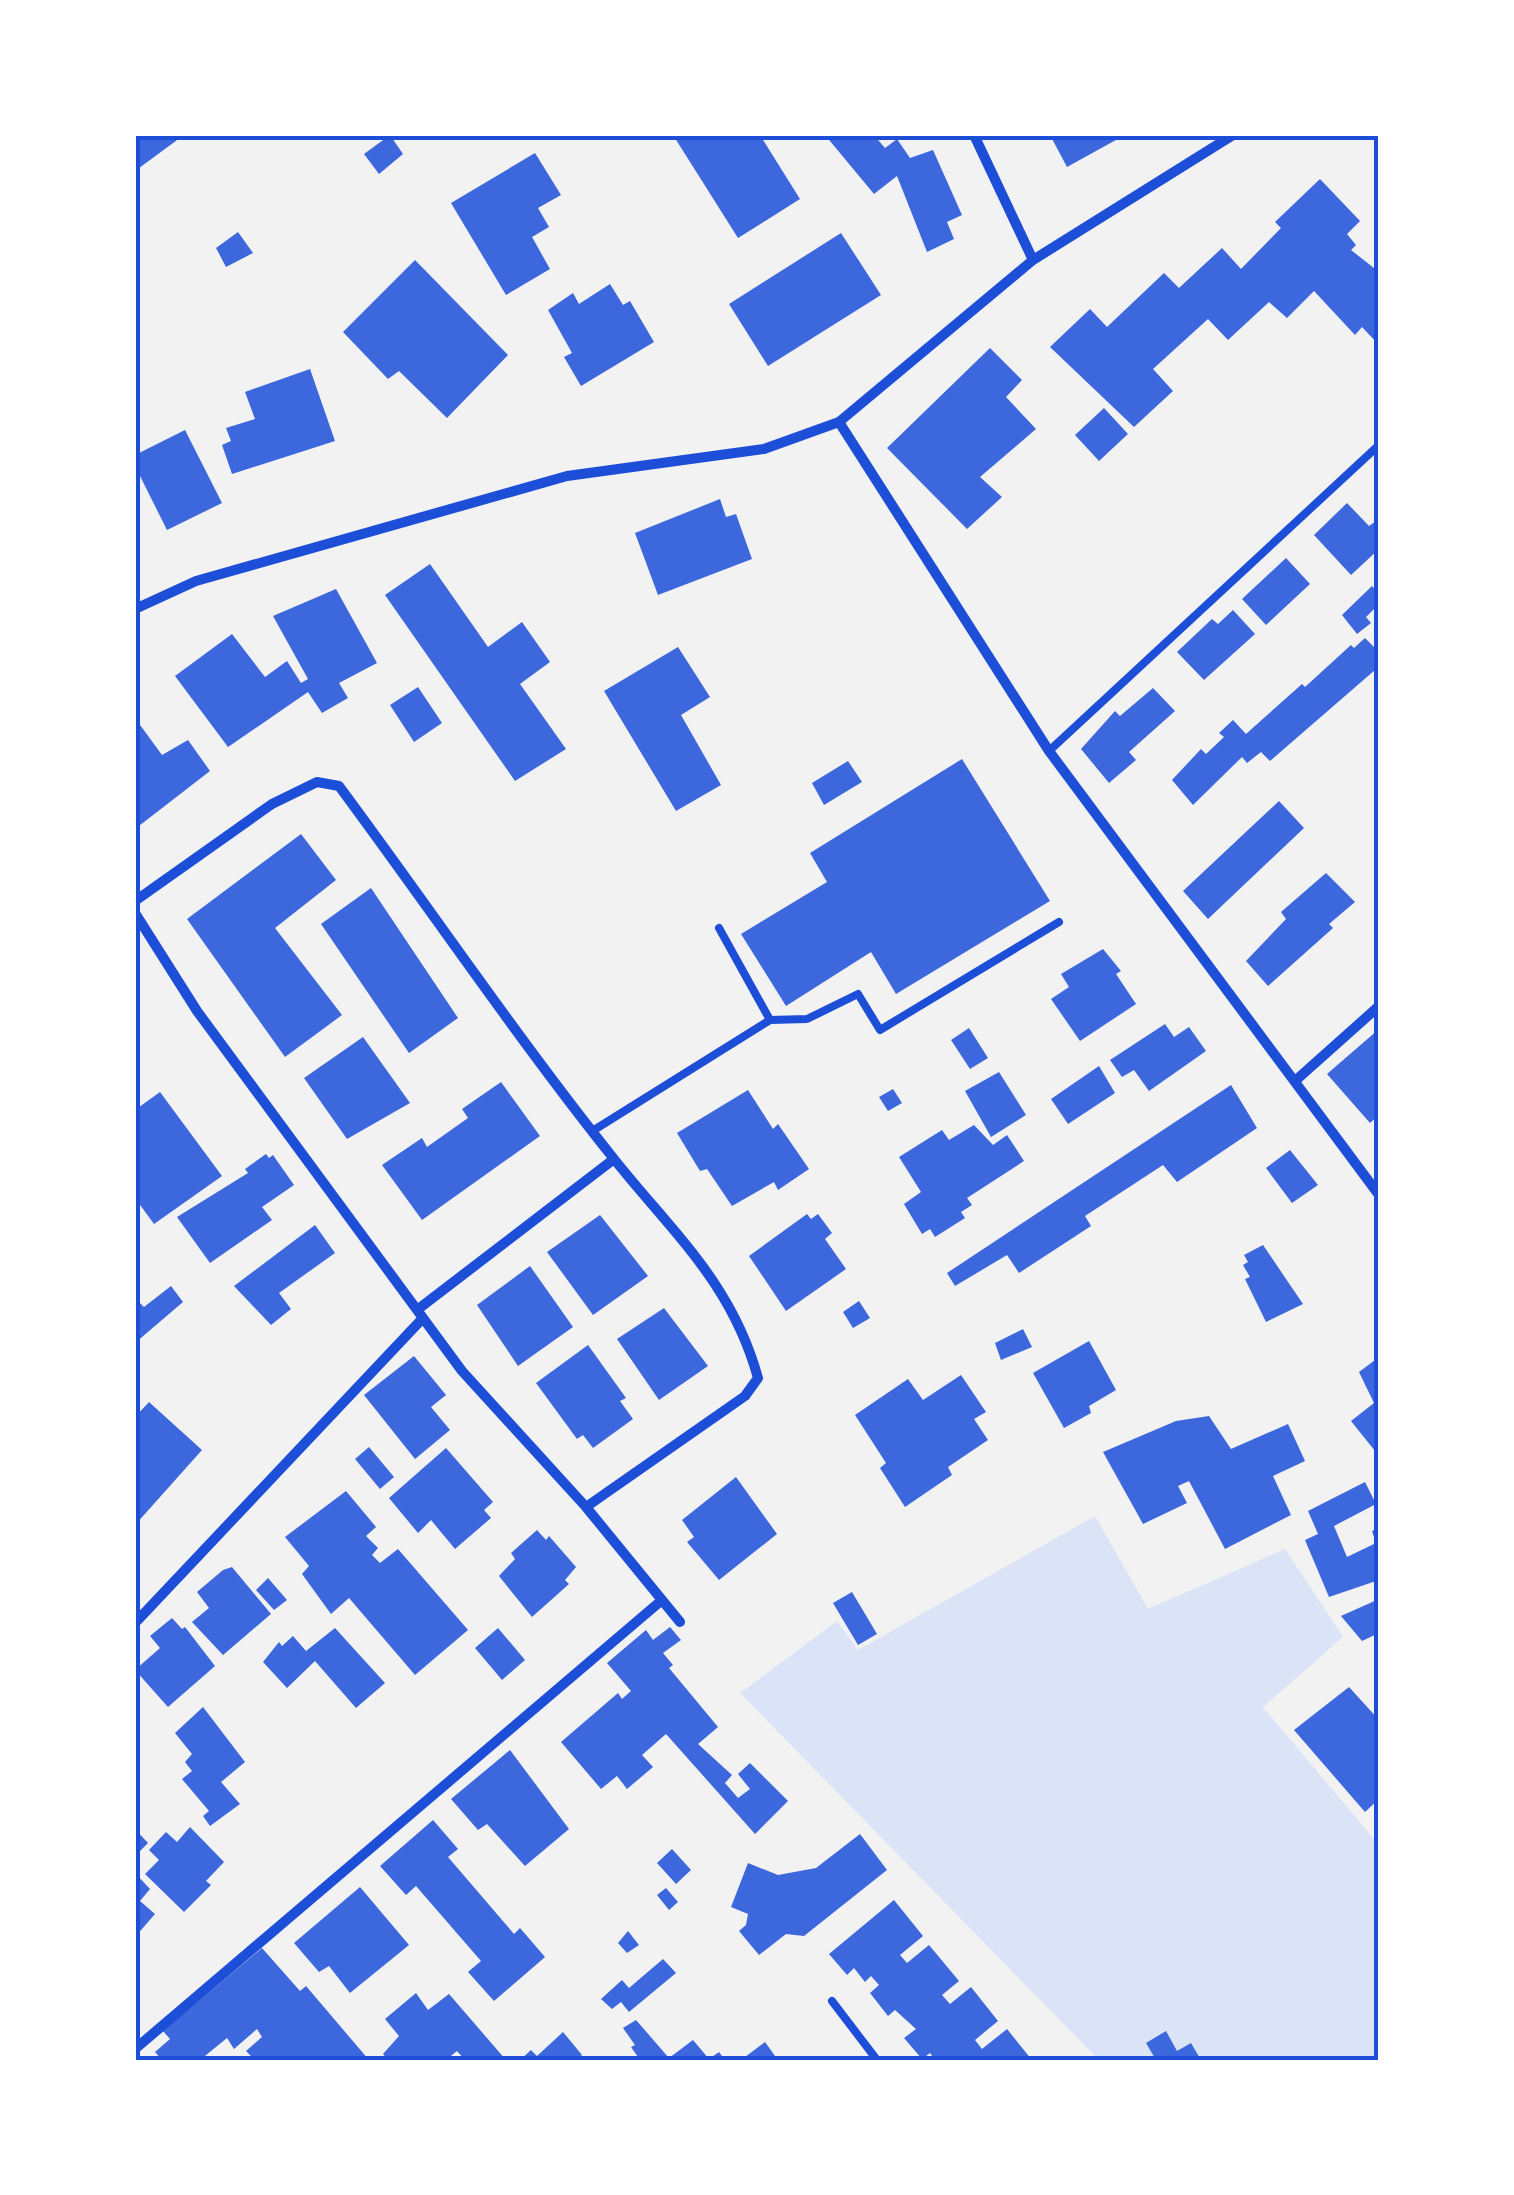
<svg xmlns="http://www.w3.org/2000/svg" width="1514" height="2195" font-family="'Work Sans',sans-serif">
  <rect width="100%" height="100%" fill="#f2f2f2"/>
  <!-- green -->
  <path fill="#dbe4f7" d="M1095 1516 1148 1609 1285 1549 1343 1637 1263 1707 1379 1845V2060H1099L740 1693 837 1621 858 1650Z"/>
  <!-- building -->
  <path fill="#3d67dc" d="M135 135H184L135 171Z
    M390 135 403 154 379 174 364 154Z
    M673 135H760L800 199 738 238Z
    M825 135H874L885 148 897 139 910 158 933 150 962 215 947 222 954 239 927 252 897 176 874 194Z
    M1050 135H1125L1067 167Z
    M535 153 561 195 538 208 549 227 532 237 550 269 506 295 451 203Z
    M1320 179 1360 221 1347 234 1356 245 1351 250 1379 272V345L1362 327 1355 335 1314 291 1287 318 1269 302 1228 340 1208 319 1153 369 1173 391 1134 427 1050 347 1090 309 1107 327 1164 273 1179 288 1222 248 1241 269 1281 228 1275 222Z
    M238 232 253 253 226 267 216 248Z
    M841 233 881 295 768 366 729 304Z
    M415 260 508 355 447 418 399 371 388 379 343 332Z
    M610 284 623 305 630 301 654 342 581 386 564 357 572 353 548 310 573 293 579 304Z
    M990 348 1022 380 1006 397 1036 429 980 477 1002 497 967 529 887 448Z
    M310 369 335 441 232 474 222 445 231 441 226 428 255 419 245 392Z
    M1104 408 1128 434 1099 461 1075 435Z
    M185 430 222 503 167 530 135 466V455Z
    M720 499 726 517 736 514 752 559 658 595 635 533Z
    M1347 503 1369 526 1379 519V549L1351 575 1314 535Z
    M1286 558 1310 584 1266 625 1242 599Z
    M430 564 488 647 522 622 550 662 520 684 566 749 515 781 385 595Z
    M1372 586 1379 594V604L1366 617 1371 623 1357 634 1342 615Z
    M336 589 377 663 339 683 348 698 322 713 308 692 228 747 175 676 232 634 265 677 287 661 301 683 308 679 273 616Z
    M1233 610 1255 634 1204 680 1177 652 1212 619 1218 624Z
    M1365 638 1379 652 1375 670 1270 761 1261 752 1247 763 1242 757 1193 805 1172 780 1201 749 1206 754 1224 737 1219 733 1233 720 1246 734 1302 684 1305 687 1351 645 1354 648Z
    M678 647 710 697 681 715 721 785 676 811 604 691Z
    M418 687 442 723 414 742 390 705Z
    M1153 688 1175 711 1129 752 1136 760 1109 783 1081 749 1115 711 1120 716Z
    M135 718 162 755 188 740 210 771 135 829Z
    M962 759 1050 901 896 994 871 952 786 1006 741 934 827 882 810 853Z
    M848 761 862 782 824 805 812 783Z
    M1279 801 1304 828 1208 919 1183 891Z
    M301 834 336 880 275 928 342 1015 285 1057 187 919Z
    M1326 873 1355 902 1329 924 1333 928 1268 986 1246 961 1286 919 1281 912Z
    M371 888 458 1018 409 1053 321 924Z
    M1103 949 1121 971 1116 974 1136 1004 1080 1041 1051 999 1069 987 1061 974Z
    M1165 1024 1174 1037 1189 1027 1206 1051 1149 1091 1134 1070 1122 1077 1110 1060Z
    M969 1028 988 1058 970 1069 951 1040Z
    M1379 1029V1115L1370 1123 1327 1074Z
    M363 1037 410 1103 347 1139 304 1078Z
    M1099 1066 1115 1093 1068 1124 1051 1099Z
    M999 1072 1026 1115 991 1137 965 1091Z
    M501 1082 540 1136 422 1220 382 1165 422 1138 427 1147 468 1118 462 1109Z
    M1231 1085 1257 1128 1177 1182 1163 1165 1085 1216 1091 1226 1019 1273 1007 1255 955 1286 947 1273Z
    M893 1089 902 1103 888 1111 879 1097Z
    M748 1090 773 1129 778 1124 809 1169 778 1190 774 1182 732 1206 707 1169 700 1171 677 1133Z
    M160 1092 222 1176 154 1224 135 1198V1110Z
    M974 1125 993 1145 1007 1135 1024 1161 967 1198 972 1205 961 1212 965 1218 935 1237 930 1229 922 1234 904 1204 921 1192 899 1157 942 1130 949 1140Z
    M1290 1150 1318 1185 1292 1203 1266 1168Z
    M266 1154 269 1158 273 1155 294 1185 262 1207 272 1220 210 1263 177 1217 248 1173 245 1169Z
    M807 1214 811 1219 818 1214 832 1233 825 1239 846 1269 786 1311 749 1256Z
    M600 1215 648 1276 593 1315 547 1252Z
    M315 1225 335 1253 279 1293 291 1309 271 1325 234 1286Z
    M1263 1245 1303 1304 1266 1322 1245 1279 1250 1277 1243 1265 1248 1262 1244 1255Z
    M530 1266 573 1327 518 1366 477 1305Z
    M171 1286 183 1302 135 1343V1304L138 1301 144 1307Z
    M859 1301 870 1318 853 1328 843 1312Z
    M664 1308 708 1366 659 1400 617 1339Z
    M1023 1329 1032 1347 1001 1360 995 1343Z
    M1089 1341 1116 1390 1089 1406 1091 1413 1064 1428 1033 1373Z
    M588 1345 626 1398 620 1401 633 1419 593 1448 583 1435 577 1439 536 1383Z
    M414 1356 446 1395 431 1407 450 1430 415 1459 364 1395Z
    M1379 1357V1456L1351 1421 1374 1403 1359 1372Z
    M961 1375 986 1412 974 1419 988 1440 948 1467 952 1475 905 1507 880 1468 886 1463 855 1415 908 1379 923 1400Z
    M149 1402 202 1450 135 1525V1417Z
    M1209 1416 1231 1449 1288 1424 1305 1461 1273 1476 1291 1515 1225 1549 1189 1481 1178 1486 1187 1503 1143 1524 1103 1452 1176 1421Z
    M369 1447 394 1477 380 1489 355 1459Z
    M446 1448 493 1502 484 1510 491 1518 455 1549 431 1520 418 1533 389 1498Z
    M736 1477 777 1534 719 1580 687 1542 694 1537 682 1520Z
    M1365 1482 1376 1504 1334 1526 1347 1557 1376 1543 1372 1531 1379 1528V1580L1329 1597 1305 1540 1318 1534 1308 1511Z
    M346 1491 376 1527 366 1536 378 1548 372 1555 380 1563 398 1549 468 1630 415 1675 349 1598 331 1614 302 1574 309 1566 285 1537Z
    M537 1530 546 1540 549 1536 576 1567 565 1580 569 1584 532 1617 499 1576 515 1559 511 1553Z
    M232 1567 271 1614 223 1655 192 1622 209 1608 197 1592 223 1570Z
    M268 1578 287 1600 274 1610 256 1590Z
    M852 1592 877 1634 858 1645 833 1603Z
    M1379 1599V1633L1362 1641 1341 1616Z
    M172 1618 182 1629 185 1627 215 1666 168 1707 135 1670 160 1648 150 1636Z
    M670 1627 681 1640 663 1653 673 1665 669 1668 718 1727 698 1744 732 1775 725 1783 738 1798 750 1789 738 1774 750 1763 788 1801 755 1834 666 1734 642 1755 653 1767 627 1789 617 1776 601 1789 561 1742 618 1693 622 1699 631 1691 607 1663 646 1630 653 1640Z
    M335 1628 385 1683 356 1708 315 1661 287 1688 263 1662 279 1642 282 1646 293 1636 306 1651Z
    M498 1628 525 1660 502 1680 475 1648Z
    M1349 1687 1379 1720V1799L1365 1812 1294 1730Z
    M203 1707 245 1762 221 1782 240 1804 210 1826 203 1816 209 1811 182 1779 192 1771 185 1762 192 1754 175 1733Z
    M510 1750 569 1829 525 1866 487 1824 478 1830 451 1799Z
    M433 1820 458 1849 448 1857 514 1934 520 1928 545 1957 494 2001 468 1972 481 1961 416 1886 406 1895 380 1866Z
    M190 1827 224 1862 206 1881 211 1885 184 1912 145 1874 159 1860 149 1850 166 1832 177 1842Z
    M135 1829 148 1843 135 1856Z
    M860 1834 887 1870 804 1936 786 1934 759 1955 739 1931 746 1925 748 1914 731 1907 748 1863 778 1875 816 1868Z
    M672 1849 691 1870 676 1884 657 1863Z
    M135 1873 150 1889 140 1901 155 1914 135 1937Z
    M360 1887 409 1945 350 1993 329 1966 319 1972 294 1943Z
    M666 1888 678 1902 669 1910 657 1895Z
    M894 1900 923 1936 900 1955 907 1963 929 1945 959 1981 942 1995 950 2004 971 1987 998 2021 975 2040 982 2049 1007 2029 1032 2060H935L930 2053 922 2059 904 2038 916 2029 895 2010 888 2016 870 1993 879 1985 871 1976 865 1982 854 1968 847 1975 829 1954Z
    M628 1931 639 1945 627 1953 618 1943Z
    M262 1948 300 1991 306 1986 369 2060H255L246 2051 262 2037 257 2029 234 2049 227 2038 200 2060H162L155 2052 170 2039 163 2031Z
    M663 1959 676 1973 629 2012 621 2002 612 2009 601 1999 622 1980 629 1988Z
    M416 1993 428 2010 449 1994 506 2060H465L457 2051 446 2060H388L383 2054 399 2036 385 2019Z
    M636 2020 669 2058 693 2040 709 2059 719 2052 725 2060H635L638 2057 631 2047 635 2045 623 2028Z
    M1166 2031 1177 2051 1191 2043 1201 2060H1156L1146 2043Z
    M563 2032 582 2055 576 2060H520L531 2050 537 2056Z
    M765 2042 778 2060H741Z"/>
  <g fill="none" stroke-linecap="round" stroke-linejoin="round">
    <!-- service -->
    <path stroke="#1d4ed8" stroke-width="8" d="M1049 751 1379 445
      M770 1020 807 1019 858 994 880 1030 1059 922
      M594 1130 770 1020 719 928
      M832 2001 877 2060"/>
    <!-- minor -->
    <path stroke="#1d4ed8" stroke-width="10" d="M974 135 1033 260
      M839 422 1049 751 1379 1195
      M135 609 196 581 567 476 764 449 839 422 1033 260 1233 135
      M135 901 272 804 317 782 339 786C431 910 518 1039 614 1159 673 1233 732 1283 758 1378L745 1396 586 1507
      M135 913 197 1011 462 1371 586 1507 680 1622
      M1295 1081 1379 1006
      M417 1310 614 1159
      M135 1623 423 1318
      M135 2049 662 1600"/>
  </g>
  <!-- border -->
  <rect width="1514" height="2195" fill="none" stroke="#ffffff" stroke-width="275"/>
  <rect x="138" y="138" width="1238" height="1920" fill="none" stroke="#1d4ed8" stroke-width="4"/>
</svg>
